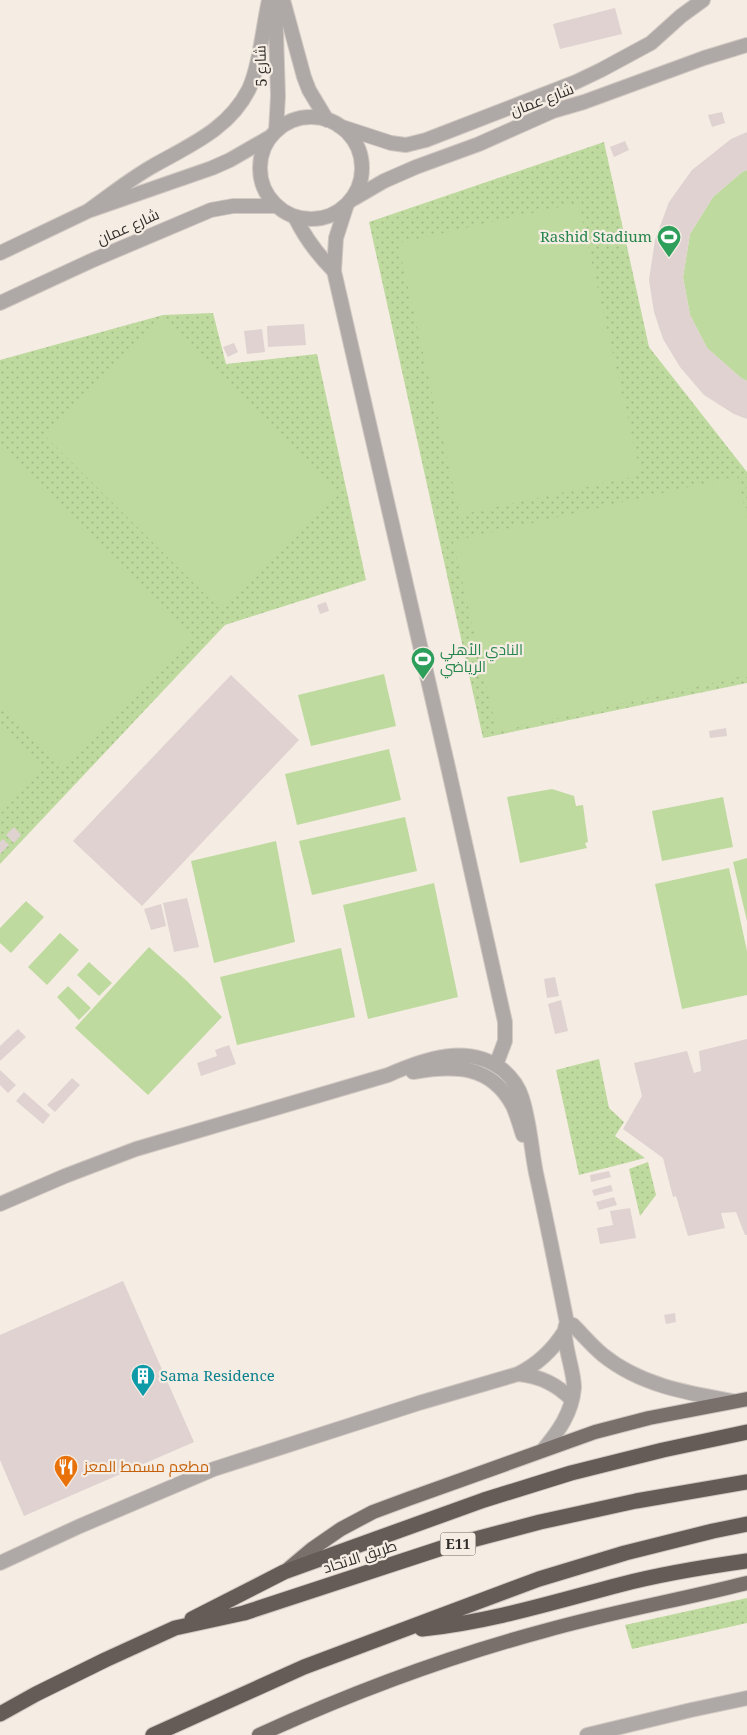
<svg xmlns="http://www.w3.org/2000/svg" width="747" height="1735" font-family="'Noto Serif',Cairo,serif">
  <defs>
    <pattern id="grass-dots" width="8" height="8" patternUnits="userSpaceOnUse" patternTransform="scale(1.25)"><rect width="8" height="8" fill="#bfda9e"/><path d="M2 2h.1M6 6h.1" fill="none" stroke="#a4bb88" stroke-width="1.8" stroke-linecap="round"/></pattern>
  </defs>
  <rect width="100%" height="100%" fill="#f5ece4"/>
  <!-- grass -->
  <path fill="url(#grass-dots)" d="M604 142 649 347 747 472V683L483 738 369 222Z
    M213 313 226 364 317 354 366 580 225 625 0 864V360L163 315Z
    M599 1059 609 1108 624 1122 615 1136 645 1158 579 1175 556 1070Z
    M648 1162 656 1195 640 1216 629 1169Z
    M747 1598V1623L632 1649 625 1625Z"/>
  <!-- pitch -->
  <path fill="#bfda9e" d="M747 170V381L741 378 707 348 690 315 683 277 690 234 713 197 742 172Z
    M578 203 641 475 460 515 398 243Z
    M164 316 339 493 221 610 45 436Z
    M0 447 193 635 64 767 0 704Z
    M737 476 747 518V675L497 732 453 541Z
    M384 674 396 726 311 746 298 695Z
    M0 727 43 770 0 814Z
    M389 749 401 800 297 825 285 774Z
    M552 789 574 796 576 806 583 805 588 842 585 843 587 848 520 863 507 797Z
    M723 797 733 847 662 861 652 811Z
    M405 817 417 871 312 895 299 841Z
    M276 841 295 942 214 963 191 861Z
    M747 858V921L733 862Z
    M729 868 747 951V995L682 1009 655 884Z
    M434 883 458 997 368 1019 343 905Z
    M26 901 44 917 11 953 0 943V928Z
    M60 933 79 950 47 985 28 967Z
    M149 947 187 981 222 1017 148 1095 75 1028Z
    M341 948 355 1017 237 1045 220 977Z
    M89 962 112 983 99 996 77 975Z
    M68 986 91 1008 79 1020 57 997Z"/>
  <!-- building -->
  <path fill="#dfd2d0" d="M615 8 622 34 560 49 553 24Z
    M722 112 725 123 712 127 708 115Z
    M747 132V170L742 172 713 197 690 234 683 277 690 315 707 348 741 378 747 381V419L734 414 704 395 680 367 663 339 654 312 649 280 655 240 669 202 692 170 731 139Z
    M625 141 629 150 614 157 610 147Z
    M304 324 306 345 268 347 267 326Z
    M262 329 265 352 247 354 244 331Z
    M234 343 238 352 228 357 223 347Z
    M326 602 329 611 320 614 317 605Z
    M231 675 299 740 142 906 73 841Z
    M726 728 727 736 710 738 709 731Z
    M14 827 21 835 14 843 6 835Z
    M3 839 9 845 0 854V842Z
    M187 898 199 947 174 952 163 903Z
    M161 904 166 926 151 930 144 909Z
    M555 977 559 996 547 998 544 979Z
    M561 1000 568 1031 555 1034 548 1004Z
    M18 1029 26 1037 0 1061V1046Z
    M747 1039V1235H745L736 1212 721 1213 725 1228 688 1236 676 1196 673 1197 663 1158 623 1129 642 1096 634 1063 687 1051 694 1073 701 1071 699 1051Z
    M229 1045 236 1064 201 1076 197 1063 217 1056 215 1050Z
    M0 1070 16 1085 8 1093 0 1085Z
    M72 1078 80 1085 55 1112 47 1105Z
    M24 1092 50 1115 43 1124 16 1101Z
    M609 1171 611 1177 591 1182 590 1175Z
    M611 1185 613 1191 594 1196 592 1190Z
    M614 1197 617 1205 599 1210 596 1202Z
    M630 1208 636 1238 600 1244 597 1228 613 1225 610 1211Z
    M123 1281 194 1442 24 1516 0 1460V1335Z
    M675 1313 676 1322 666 1324 664 1315Z"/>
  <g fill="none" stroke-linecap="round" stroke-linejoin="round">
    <defs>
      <path id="minor" d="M275 0 278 96 276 131
        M283 0 304 77 309 90 327 120
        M346 207 336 238 334 271 448 767 505 1022V1041L496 1065
        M295 217C305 238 318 255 334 271
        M413 1072C453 1065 491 1064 513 1106 517 1115 520 1126 523 1135
        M0 1204 65 1176 136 1149 388 1075C424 1059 468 1043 503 1070 511 1077 519 1088 522 1098 530 1123 531 1148 536 1173 547 1223 557 1273 567 1323 559 1335 575 1371 574 1388 572 1413 558 1432 543 1450
        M567 1323 573 1325C583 1335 592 1346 603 1355 640 1385 687 1393 732 1401
        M518 1374C540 1376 557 1384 572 1400
        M0 1563 80 1526 214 1469 419 1403 518 1374C538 1364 552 1351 564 1332
        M587 1735 691 1710 747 1698"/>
      <path id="tertiary" d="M260 168a51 51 0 1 1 102 0a51 51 0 1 1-102 0Z
        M339 126 391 143 406 145 426 140 576 82 601 70 651 43 681 16 703 0
        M353 199 384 181 416 167 479 144 553 111 584 102 704 58 747 45
        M88 211C109 196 130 179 153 166 190 145 229 129 249 89 260 64 263 27 269 0
        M0 253 88 211 212 168 230 160 270 137
        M0 303 93 260 211 210 233 206H276"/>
      <path id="primary" d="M287 1570 312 1549 341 1529 373 1512 408 1499 595 1432 649 1418 747 1399
        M259 1735C351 1693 447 1657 544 1631 611 1612 680 1600 747 1583"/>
      <path id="motorway" d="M192 1619 284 1572 484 1500 571 1473 663 1450 747 1432
        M422 1629C490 1622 554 1602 619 1585 661 1574 704 1567 747 1561
        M0 1714 36 1694 105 1660 175 1628 244 1613 445 1547 540 1522 636 1501 747 1482
        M153 1735 304 1667 539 1579 625 1553 713 1531 747 1524"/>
    </defs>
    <!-- minor casing -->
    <use href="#minor" stroke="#d1c9c2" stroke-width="16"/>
    <!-- tertiary casing -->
    <use href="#tertiary" stroke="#d1c9c2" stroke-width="16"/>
    <!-- primary casing -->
    <use href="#primary" stroke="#d1c9c2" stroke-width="16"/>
    <!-- motorway casing -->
    <use href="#motorway" stroke="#d1c9c2" stroke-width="17"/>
    <!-- minor -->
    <use href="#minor" stroke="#aea9a7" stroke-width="14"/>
    <!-- tertiary -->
    <use href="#tertiary" stroke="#aea9a7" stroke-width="14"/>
    <!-- primary -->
    <use href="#primary" stroke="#79706c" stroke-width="14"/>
    <!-- motorway -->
    <use href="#motorway" stroke="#655c57" stroke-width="15"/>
  </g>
  <!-- icons -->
  <defs>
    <symbol id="stadium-pin" viewBox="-11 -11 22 30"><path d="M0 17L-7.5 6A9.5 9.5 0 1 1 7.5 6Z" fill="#2e9e5b" stroke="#f5ece4"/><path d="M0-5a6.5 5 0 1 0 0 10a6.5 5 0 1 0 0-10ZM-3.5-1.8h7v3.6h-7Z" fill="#fff"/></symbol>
    <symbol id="building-pin" viewBox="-11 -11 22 30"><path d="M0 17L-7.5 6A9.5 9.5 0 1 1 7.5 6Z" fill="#0f9aa8" stroke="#f5ece4"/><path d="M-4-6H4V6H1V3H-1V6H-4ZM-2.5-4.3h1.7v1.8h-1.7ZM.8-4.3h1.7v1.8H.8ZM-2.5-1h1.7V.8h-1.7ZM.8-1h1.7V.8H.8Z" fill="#fff"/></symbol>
    <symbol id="restaurant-pin" viewBox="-11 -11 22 30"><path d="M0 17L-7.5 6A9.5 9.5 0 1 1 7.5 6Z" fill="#e8710a" stroke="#f5ece4"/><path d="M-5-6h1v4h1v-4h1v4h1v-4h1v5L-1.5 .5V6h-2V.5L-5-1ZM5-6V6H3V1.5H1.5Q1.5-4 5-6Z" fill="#fff"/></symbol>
  </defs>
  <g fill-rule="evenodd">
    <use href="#stadium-pin" x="655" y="223" width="28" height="38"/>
    <use href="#stadium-pin" x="409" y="645" width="28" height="38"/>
    <use href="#building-pin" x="129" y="1362" width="28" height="38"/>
    <use href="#restaurant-pin" x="52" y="1453" width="28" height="38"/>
  </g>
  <g text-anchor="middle" stroke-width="4.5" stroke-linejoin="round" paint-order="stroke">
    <!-- shield labels -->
    <rect fill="#f5ece4" stroke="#6a6661" stroke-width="1" x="440.5" y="1532.5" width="35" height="23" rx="4"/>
    <g font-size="14" font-weight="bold" fill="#2f2c29">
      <text x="458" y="1549">E11</text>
    </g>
    <!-- street labels -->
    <g font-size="15" fill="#2f2c29" stroke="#f5ece4">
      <text transform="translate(261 66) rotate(-92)" y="5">شارع 5</text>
      <text transform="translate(542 100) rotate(-21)" y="5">شارع عمان</text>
      <text transform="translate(128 227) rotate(-24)" y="5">شارع عمان</text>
      <text transform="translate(360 1557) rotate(-18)" y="5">طريق الاتحاد</text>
    </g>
    <!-- leisure labels -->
    <g font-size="15" fill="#27864d" stroke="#f5ece4" text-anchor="end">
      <text x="652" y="242">Rashid Stadium</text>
      <text x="440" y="655" text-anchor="start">النادي الأهلي<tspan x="440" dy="17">الرياضي</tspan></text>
    </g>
    <!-- culture labels -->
    <g font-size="15" fill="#0d838f" stroke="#f5ece4" text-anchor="start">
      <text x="160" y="1381">Sama Residence</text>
    </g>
    <!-- food labels -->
    <g font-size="15" fill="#c56008" stroke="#f5ece4" text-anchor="start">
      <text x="84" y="1472">مطعم مسمط المعز</text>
    </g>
  </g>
</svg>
